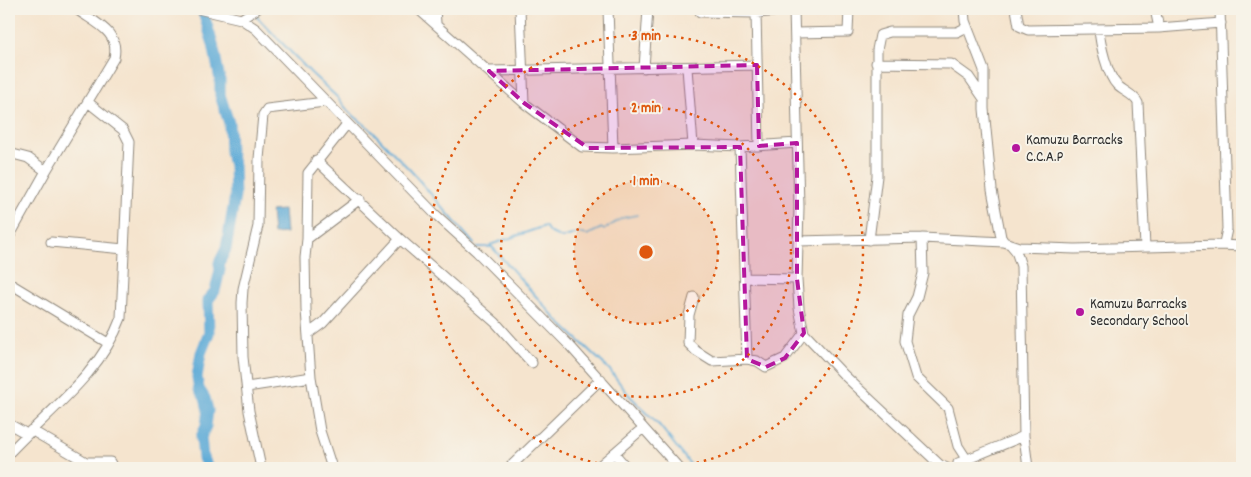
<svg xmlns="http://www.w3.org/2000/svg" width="1251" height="477" font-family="Dekko,sans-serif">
  <rect width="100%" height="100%" fill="#f7f3e8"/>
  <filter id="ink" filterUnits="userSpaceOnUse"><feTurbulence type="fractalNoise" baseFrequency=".02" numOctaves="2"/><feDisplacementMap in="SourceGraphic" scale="10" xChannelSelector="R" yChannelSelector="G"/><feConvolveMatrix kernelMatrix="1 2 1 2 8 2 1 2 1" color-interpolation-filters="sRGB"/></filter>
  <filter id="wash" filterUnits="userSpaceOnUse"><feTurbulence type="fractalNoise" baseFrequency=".0096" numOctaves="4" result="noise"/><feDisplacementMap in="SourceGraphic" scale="20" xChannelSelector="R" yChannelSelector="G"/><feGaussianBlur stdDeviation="1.12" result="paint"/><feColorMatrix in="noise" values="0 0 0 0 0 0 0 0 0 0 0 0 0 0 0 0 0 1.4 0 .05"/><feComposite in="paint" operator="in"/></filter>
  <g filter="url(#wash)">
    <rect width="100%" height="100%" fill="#f5e4ce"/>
    <!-- water -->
    <path fill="#5eabd7" stroke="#446b81" d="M284 210 286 233 273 234 271 211Z"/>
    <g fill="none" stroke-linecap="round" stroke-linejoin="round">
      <!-- stream -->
      <path stroke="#5eabd7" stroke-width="2" d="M242 9 248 11
        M255 15 311 73 337 97 349 112 369 128 412 172 474 244
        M490 245 545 226 549 232 562 238 578 233 587 235 602 228 605 229 622 218 637 215
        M477 247H492L558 321 609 369 628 394 660 426 693 468"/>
      <!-- river -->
      <path stroke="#5eabd7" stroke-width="11" d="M202 9 213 44 220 80V95L229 123 230 152 234 165 235 196 226 249 219 263 220 270 215 291 208 300 209 333 201 353 197 377 199 389 205 398 208 410 206 426 201 437 203 458 208 468"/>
    </g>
  </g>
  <g filter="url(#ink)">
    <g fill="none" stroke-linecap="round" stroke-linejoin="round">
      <defs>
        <path id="minor" d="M198 9 241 19 256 29 435 214 477 252 570 346 679 468
          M418 9 524 103 582 147 613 148 693 145 740 147 797 143
          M435 9 436 23
          M520 9 524 103
          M608 9 613 148
          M794 9 799 207 797 279 799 308 804 333 844 375 940 465 947 468
          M964 9 965 21 984 70V109L992 190 1001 237 1004 242 1019 247 1075 249 1220 245 1224 243 1227 229 1220 9
          M1016 9 1019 26 1028 30 1159 28 1221 23
          M1155 9 1159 28
          M700 12 756 13 794 10
          M756 13 759 146
          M241 19 257 9
          M1099 29C1100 43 1107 75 1117 85 1124 92 1134 94 1138 103L1145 247
          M795 33 848 32 849 9
          M876 63 951 64 969 77 984 99
          M644 68 648 9
          M687 68 693 145
          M489 71 757 65
          M740 147 747 359
          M9 153 28 158 46 171
          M316 160 400 239 496 323 532 363
          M9 237 46 171 114 58C120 31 95 23 76 9
          M922 238 923 273 917 297 908 315 905 341 916 377 948 408 958 446 967 460
          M307 239 360 199
          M869 240 877 176V50L880 35 890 32H957L967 27
          M798 241 922 238 1004 242
          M51 242 124 249
          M1011 245 1016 251 1021 266 1024 436 1028 468
          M1220 245 1242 246
          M745 278 797 279
          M9 283 108 343
          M694 297 689 315 688 343 696 351 712 361 747 359 757 361 766 367 785 358 804 333
          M308 334 323 323 400 239
          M247 387 311 377
          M9 424 27 434
          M31 430 86 462H110L113 468
          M9 453C48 411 100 375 121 318L129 142 123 130 89 103
          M614 453 627 468
          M958 463 1024 436
          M261 468 249 411 243 357 242 303 243 289 258 226 259 159 263 115 267 109 325 102
          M332 468 320 431 311 377 306 310 305 257 307 239 308 173 347 124
          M509 468 601 379
          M597 468 643 428"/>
      </defs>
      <!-- minor casing -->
      <use href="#minor" stroke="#90887c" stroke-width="11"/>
      <!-- minor -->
      <use href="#minor" stroke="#fff" stroke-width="9"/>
    </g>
  </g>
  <!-- marked area -->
  <path fill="#b5179e" fill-opacity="0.2" stroke="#b5179e" stroke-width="4" stroke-dasharray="10 6" stroke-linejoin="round" d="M757 65 759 146 797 143V279L804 333 785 358 766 367 747 359 740 147 588 148 524 103 489 71Z"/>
  <!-- distance rings -->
  <circle cx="646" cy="252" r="72" fill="#df570e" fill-opacity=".12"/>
  <g fill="none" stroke="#df570e" stroke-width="2.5" stroke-dasharray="2.5 5">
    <circle cx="646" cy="252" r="72"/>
    <circle cx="646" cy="252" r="145"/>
    <path d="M627 468A217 217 0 1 1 665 468"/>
  </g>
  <!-- markers -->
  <g fill="#b5179e" stroke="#f7f3e8" stroke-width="2">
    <circle cx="1016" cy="148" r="5"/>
    <circle cx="1080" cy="312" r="5"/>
  </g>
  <g text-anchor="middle" stroke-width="4" stroke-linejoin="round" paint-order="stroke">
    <!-- poi labels -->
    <g font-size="15" fill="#2b2b2b" stroke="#f7f3e8" text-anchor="start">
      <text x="1026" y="144">Kamuzu Barracks<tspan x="1026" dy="17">C.C.A.P</tspan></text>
      <text x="1090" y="308">Kamuzu Barracks<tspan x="1090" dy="17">Secondary School</tspan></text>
    </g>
  </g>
  <circle cx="646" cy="252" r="8" fill="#df570e" stroke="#f7f3e8" stroke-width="2.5"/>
  <g font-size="15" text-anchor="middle" font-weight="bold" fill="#df570e" stroke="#f7f3e8" stroke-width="4" stroke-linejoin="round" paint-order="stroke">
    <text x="646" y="40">3 min</text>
    <text x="646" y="112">2 min</text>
    <text x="646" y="185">1 min</text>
  </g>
  <!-- margin -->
  <rect width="1251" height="477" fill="none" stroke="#f7f3e8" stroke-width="30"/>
</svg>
